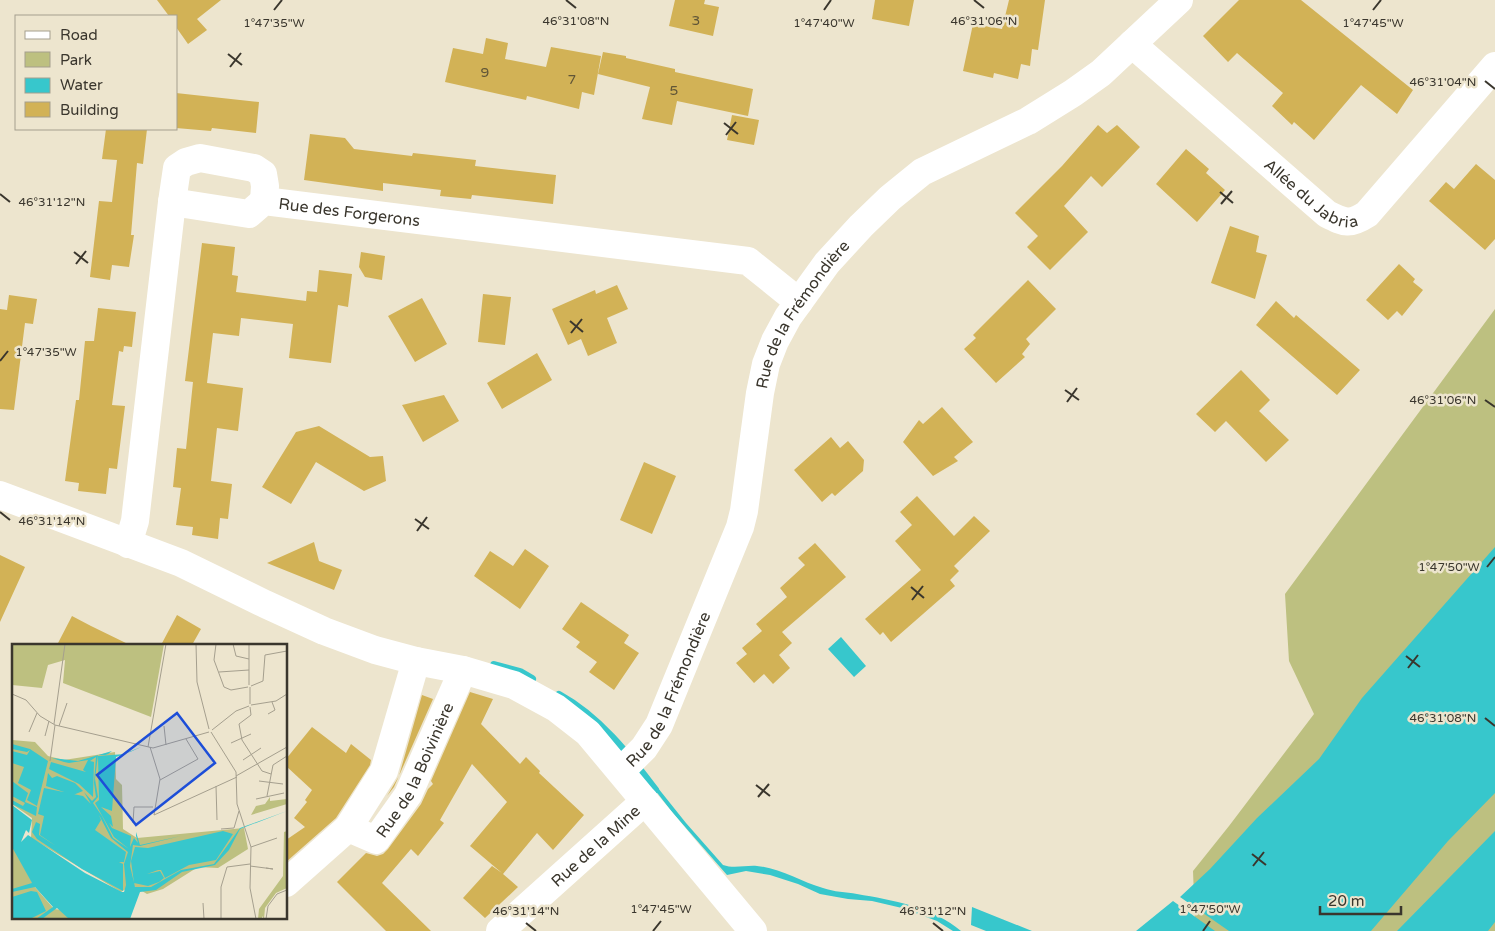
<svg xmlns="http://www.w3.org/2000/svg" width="1495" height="931" font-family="'Varela Round',sans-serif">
  <rect width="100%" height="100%" fill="#ede5ce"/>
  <!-- green -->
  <path fill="#bdc080" d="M1495 309V931H1190L1195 924 1193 871 1229 826 1314 714 1289 661 1285 594Z"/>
  <!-- water -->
  <path fill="#37c7cc" d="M1495 547V793L1448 841 1371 931H1229L1180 897 1210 869 1257 818 1319 759 1362 698Z
    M841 637 866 666 854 677 828 649Z
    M658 788 686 823 723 865C734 869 746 865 757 866 780 868 801 882 823 888 834 892 846 892 857 894 892 900 933 907 961 931H953L937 921 902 908 872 901 848 899 820 894 798 884 770 875 746 871 727 875 672 812 655 790Z
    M1495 831V922L1488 931H1397Z
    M1173 901 1215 931H1136Z
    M972 907 1032 931H986L971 925Z"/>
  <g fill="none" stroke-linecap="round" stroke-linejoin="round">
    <!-- stream -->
    <path stroke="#37c7cc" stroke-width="8" d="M494 665 520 672 532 679
      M559 695C599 717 628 754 655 790"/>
  </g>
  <!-- building -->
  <path fill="#d2b256" d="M157 0H221L197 19 207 30 188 44 176 27V16H169Z
    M675 0H705L704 4 719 7 713 36 669 26Z
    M875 0H914L909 26 872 19Z
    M1009 0H1045L1038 50 1032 49 1030 66 1021 64 1018 79 994 73 993 78 963 71 973 24 1002 29Z
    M1239 0H1301L1413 90 1397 114 1361 85 1314 140 1294 122 1292 125 1272 106 1283 93 1237 53 1228 62 1203 36Z
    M486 38 508 43 505 59 546 67 551 47 601 56 594 95 582 92 579 109 527 96 526 100 445 82 453 48 483 54Z
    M603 52 626 56V58L675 69V72L753 89 748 116 677 101 672 125 642 119 650 87 598 74Z
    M176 93 259 102 256 133 212 128 211 131 176 128Z
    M732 115 759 120 754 145 727 140Z
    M1098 125 1107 133 1117 125 1140 147 1102 187 1091 176 1064 206 1088 232 1050 270 1027 247 1038 236 1015 213 1062 166Z
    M106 129H147L143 164 137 163 131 235H134L129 267 112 265 110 280 90 277 99 201 112 202 117 160 102 159Z
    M310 134 345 138 354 149 412 156 413 153 476 160 475 166 556 175 553 204 472 195 471 199 440 196 441 190 383 183V191L304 180Z
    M1186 149 1209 169 1206 173 1225 190 1197 222 1156 184Z
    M1476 164 1495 180V239L1485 250 1429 201 1446 182 1454 189Z
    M1230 226 1259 236 1256 252 1267 255 1255 299 1211 283Z
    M202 243 235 247 232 275 238 276 236 292 306 301 307 291 317 292 319 270 352 274 348 307 338 305 331 363 289 358 293 324 241 318 239 336 213 333 207 383 243 388 238 431 217 428 211 481 232 484 228 519 220 518 218 539 192 535 193 527 176 525 181 488 173 487 177 448 186 449 193 382 185 381Z
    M361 252 385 256 382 280 365 277 359 267Z
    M1399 264 1415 279 1413 282 1423 290 1402 316 1397 311 1388 320 1366 300Z
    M1028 280 1056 309 1026 339 1030 344 1022 354 1025 357 996 383 964 349 976 338 973 335Z
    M617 285 628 309 607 318 617 343 588 356 581 339 568 345 552 309 595 290 596 294Z
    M483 294 511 297 505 345 478 342Z
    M9 295 37 299 33 324 25 323 14 410 0 409V309L7 310Z
    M422 298 447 344 415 362 388 316Z
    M1276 301 1294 318 1296 315 1360 370 1337 395 1256 325Z
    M98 308 136 312 132 347 124 346 123 352 119 351 112 405 125 406 117 469 109 468 106 494 78 491 79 483 65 481 76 400H79L85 341H94Z
    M537 353 552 380 502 409 487 383Z
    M1241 370 1270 400 1259 411 1289 440 1266 462 1226 421 1215 432 1196 414Z
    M444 395 459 421 423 442 402 405Z
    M942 407 973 442 954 457 958 461 933 476 903 442 919 420 923 424Z
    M319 426 370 457 383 456 386 481 364 491 316 462 291 504 262 487 296 432Z
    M831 437 840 448 848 441 864 460 863 471 835 496 832 493 822 502 794 470Z
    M644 462 676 476 652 534 620 520Z
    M917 496 954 536 974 516 990 531 954 566 959 571 950 580 955 586 891 642 883 632 880 635 865 619 921 570 895 541 912 525 900 512Z
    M314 542 319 561 342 570 334 590 267 563Z
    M815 543 846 577 782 632 792 643 779 655 790 668 773 684 764 674 754 683 736 663 747 654 742 648 762 631 756 624 787 597 780 588 805 565 798 558Z
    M525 549 549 566 520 609 474 576 490 551 513 566Z
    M0 555 25 567 0 622Z
    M581 602 629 635 624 643 639 653 614 690 589 672 597 662 576 647 580 642 562 629Z
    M177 615 201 629 192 645H161Z
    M72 616 91 626 130 645H57Z
    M470 692 493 699 481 724 520 764 526 757 540 771 539 773 584 815 553 850 537 833 503 874 518 887 485 918 463 898 492 866 502 873 470 846 507 802 472 764 440 820 444 823 418 856 411 849 382 883 431 931H386L337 882 366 853 377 856 383 854 388 849 421 804 428 789 433 784 431 781Z
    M422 695 433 699 394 787 387 796 399 776Z
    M312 727 346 753 351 744 371 760 370 765 336 818 286 862V840L305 827 294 818 307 802 305 800 312 790 286 766V759Z"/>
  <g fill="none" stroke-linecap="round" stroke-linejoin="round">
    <!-- minor -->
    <g stroke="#fff" stroke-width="28">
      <path id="s1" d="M1132 44 1327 214C1345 223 1350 225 1367 214L1495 66"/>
      <path d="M172 202 177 168 186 162 200 158 254 168 263 174 265 186 264 201"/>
      <path d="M0 495 181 563 265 604 324 631 375 650 416 661 463 670 514 685 556 708 588 733 753 931"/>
      <path id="s2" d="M128 544 135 521 172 202 249 214 264 201 748 261 799 302"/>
      <path id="s3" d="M621 771 644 748 659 725 740 527 744 511 760 393 766 364 775 341 788 317 827 263 861 226 890 198 922 172 1028 121 1073 93 1101 73 1179 0"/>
      <path id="s4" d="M348 828 376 840 408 795 463 670"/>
      <path d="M286 883 348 828 384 771 416 661"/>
      <path id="s5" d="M500 931 645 801"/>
    </g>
  </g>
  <!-- ticks -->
  <path fill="none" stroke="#3a362d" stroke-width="2" d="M566 0 576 8M974 0 984 8M274 10 282 0M824 10 831 0M1373 10 1381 0M228 54 242 65M230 67 241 53M1485 81 1495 89M724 123 738 134M726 135 736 122M1220 192 1233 203M0 194 10 202M1221 204 1232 191M74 252 88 263M76 264 86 251M570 321 583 332M571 333 582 319M0 361 8 351M1065 390 1079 400M1485 400 1495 407M1067 402 1077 388M0 512 10 520M415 519 429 529M417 531 427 517M1487 567 1495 557M911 587 924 598M912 600 923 586M1406 656 1420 667M1408 668 1418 655M1485 718 1495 726M756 785 770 796M758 797 769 784M1252 854 1266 865M1253 866 1264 852M526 923 536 931M933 923 943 931M653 931 661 921M1203 931 1210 921"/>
  <g text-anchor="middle" stroke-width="5" stroke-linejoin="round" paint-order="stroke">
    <!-- number labels -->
    <g font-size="14" fill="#605537">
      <text x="696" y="25">3</text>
      <text x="485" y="77">9</text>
      <text x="572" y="84">7</text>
      <text x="674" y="95">5</text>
    </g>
    <!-- street labels -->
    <g font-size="16" fill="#3a362d" stroke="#ede5ce">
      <text dy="6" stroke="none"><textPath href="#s1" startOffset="235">Allée du Jabria</textPath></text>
      <text dy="6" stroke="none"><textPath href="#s2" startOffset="529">Rue des Forgerons</textPath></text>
      <text dy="6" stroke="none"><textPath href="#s3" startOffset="500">Rue de la Frémondière</textPath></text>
      <text dy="6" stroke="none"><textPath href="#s3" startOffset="96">Rue de la Frémondière</textPath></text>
      <text dy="6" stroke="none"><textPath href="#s4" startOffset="111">Rue de la Boivinière</textPath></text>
      <text dy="6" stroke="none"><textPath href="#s5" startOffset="128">Rue de la Mine</textPath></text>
    </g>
  </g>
  <!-- overview -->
  <g transform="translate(12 644)">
    <rect width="275" height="275" fill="#ede5ce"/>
    <path d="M0 0H152L139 73 51 39 53 16 36 21 30 44 0 41ZM0 96 23 98 36 112 52 116 103 108 104 135 110 141 111 185 125 194 232 184 236 205 206 224 186 223 151 245 135 250 120 241 109 248 19 194 20 174 0 160ZM258 153V157L275 155V160L239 171 244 162 253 160ZM275 187V244L264 249 253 264 252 275 250 272V275H246L247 265 271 232 272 188ZM0 200 22 242 42 265 51 266 57 275H0Z" fill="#bdc080"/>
    <path d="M0 100 18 105 36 117 25 162 15 156 19 146 6 139 12 123 0 119V107L15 111 18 106 15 108 0 105ZM129 103 127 104 118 108 114 109 100 107 96 110 93 111H86L83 135 86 153 81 159 90 172 101 194 117 205 102 193 83 159 87 156 86 112 113 110 104 113 100 167 89 163 99 172 101 183 97 179 100 184 119 192 118 203 122 194 126 199 124 192V188L128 201 169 192 128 202 121 201 118 222 123 243H139L169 226 202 220 228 184 275 167 228 185 217 206 203 221 170 228 144 246 128 248 118 275H57L45 264 30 275H24L41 263 23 243 0 248V245L20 239 0 203V161L20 176 17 189 14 186 9 198 16 191 73 229 110 248H112L114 241 112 220 116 208 99 194 87 171 89 176 83 186 114 208 112 218H107L111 220V247L70 225 25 195 20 188 24 178 28 180 27 191 44 202 28 191 32 172 26 170 32 144 71 152 79 160 72 148 80 157 84 153 82 139 84 113 78 117 82 118 81 153 67 140 37 125 39 118 74 128 71 126 76 116 57 119 52 118 40 114 66 117 100 107 114 109ZM36 129 40 134 45 132 63 139 71 147 61 151 34 142ZM0 137 16 149 13 158 25 163 24 172 0 160V156L11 162 13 159 0 152ZM211 187 221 190 204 216 177 221 153 234 149 226H146L135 230 148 227 152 234 147 238 136 242 122 239 119 217 123 203 136 204ZM19 247 25 248 34 267 18 275H0V253Z" fill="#37c7cc"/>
    <path fill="none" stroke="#a59f8e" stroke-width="1" d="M184 0 185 38 197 85M204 0 202 16 212 43 219 46 236 43M221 0 224 12 237 15M237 0V41M207 28 237 26M239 42 251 37 253 11 275 7M238 43V60M0 50 14 56 28 72 43 81 141 104 197 88M239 61 264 57 275 50M238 63 239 71 227 80 230 96 250 127 259 130M256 70 263 66 260 58M42 80 53 0M47 82 55 59M152 82 154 101M200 86 224 67 237 62M17 88 25 69M199 88 224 128 225 160 239 203 238 244 244 275M33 92 37 77M219 99 239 90M136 103 154 0M138 103 148 135 142 171 225 133M231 116 249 104M38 117 43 81M261 121 275 112M224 132 275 103M148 136 186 115 174 95M247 137 271 140M204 142 205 176M255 152 261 121M244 155 272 149M121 179 122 163H141M209 185 222 184 227 167M239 203 265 194M238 222 261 225 254 224M191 259 192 275M209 275V243L215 223 238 220M254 275 256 262 265 250 275 246"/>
    <path fill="#1d4ed8" fill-opacity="0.15" stroke="#1d4ed8" stroke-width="2.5" d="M165 69 203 119 124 181 85 131Z"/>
    <rect width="275" height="275" fill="none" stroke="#3a362d" stroke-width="2.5"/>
  </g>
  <g font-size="12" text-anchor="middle" fill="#3a362d" stroke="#ede5ce" stroke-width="5" stroke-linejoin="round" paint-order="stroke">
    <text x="576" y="25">46°31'08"N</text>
    <text x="984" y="25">46°31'06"N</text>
    <text x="274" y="27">1°47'35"W</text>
    <text x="824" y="27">1°47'40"W</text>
    <text x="1373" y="27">1°47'45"W</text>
    <text x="1443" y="86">46°31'04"N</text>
    <text x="52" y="206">46°31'12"N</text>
    <text x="46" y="356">1°47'35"W</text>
    <text x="1443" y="404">46°31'06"N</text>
    <text x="52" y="525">46°31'14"N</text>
    <text x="1449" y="571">1°47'50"W</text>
    <text x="1443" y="722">46°31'08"N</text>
    <text x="661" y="913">1°47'45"W</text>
    <text x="1210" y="913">1°47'50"W</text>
    <text x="526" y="915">46°31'14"N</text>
    <text x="933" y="915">46°31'12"N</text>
  </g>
  <!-- legend -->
  <rect x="15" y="15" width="162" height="115" fill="#ede5ce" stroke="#a59f8e"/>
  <rect x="25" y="31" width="25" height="8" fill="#ffffff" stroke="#a59f8e"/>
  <text x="60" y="40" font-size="15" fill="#3a362d">Road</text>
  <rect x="25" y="52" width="25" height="15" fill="#bdc080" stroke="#a59f8e"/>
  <text x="60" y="65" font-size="15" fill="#3a362d">Park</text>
  <rect x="25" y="78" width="25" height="15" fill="#37c7cc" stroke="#a59f8e"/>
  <text x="60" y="90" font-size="15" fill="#3a362d">Water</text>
  <rect x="25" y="102" width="25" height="15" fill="#d2b256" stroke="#a59f8e"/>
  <text x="60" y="115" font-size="15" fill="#3a362d">Building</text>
  <!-- scale -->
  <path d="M1320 906v8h81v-8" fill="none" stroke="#3a362d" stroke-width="2.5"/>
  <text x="1328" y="906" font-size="15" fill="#3a362d" stroke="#ede5ce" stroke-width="4" paint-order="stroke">20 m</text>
</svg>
